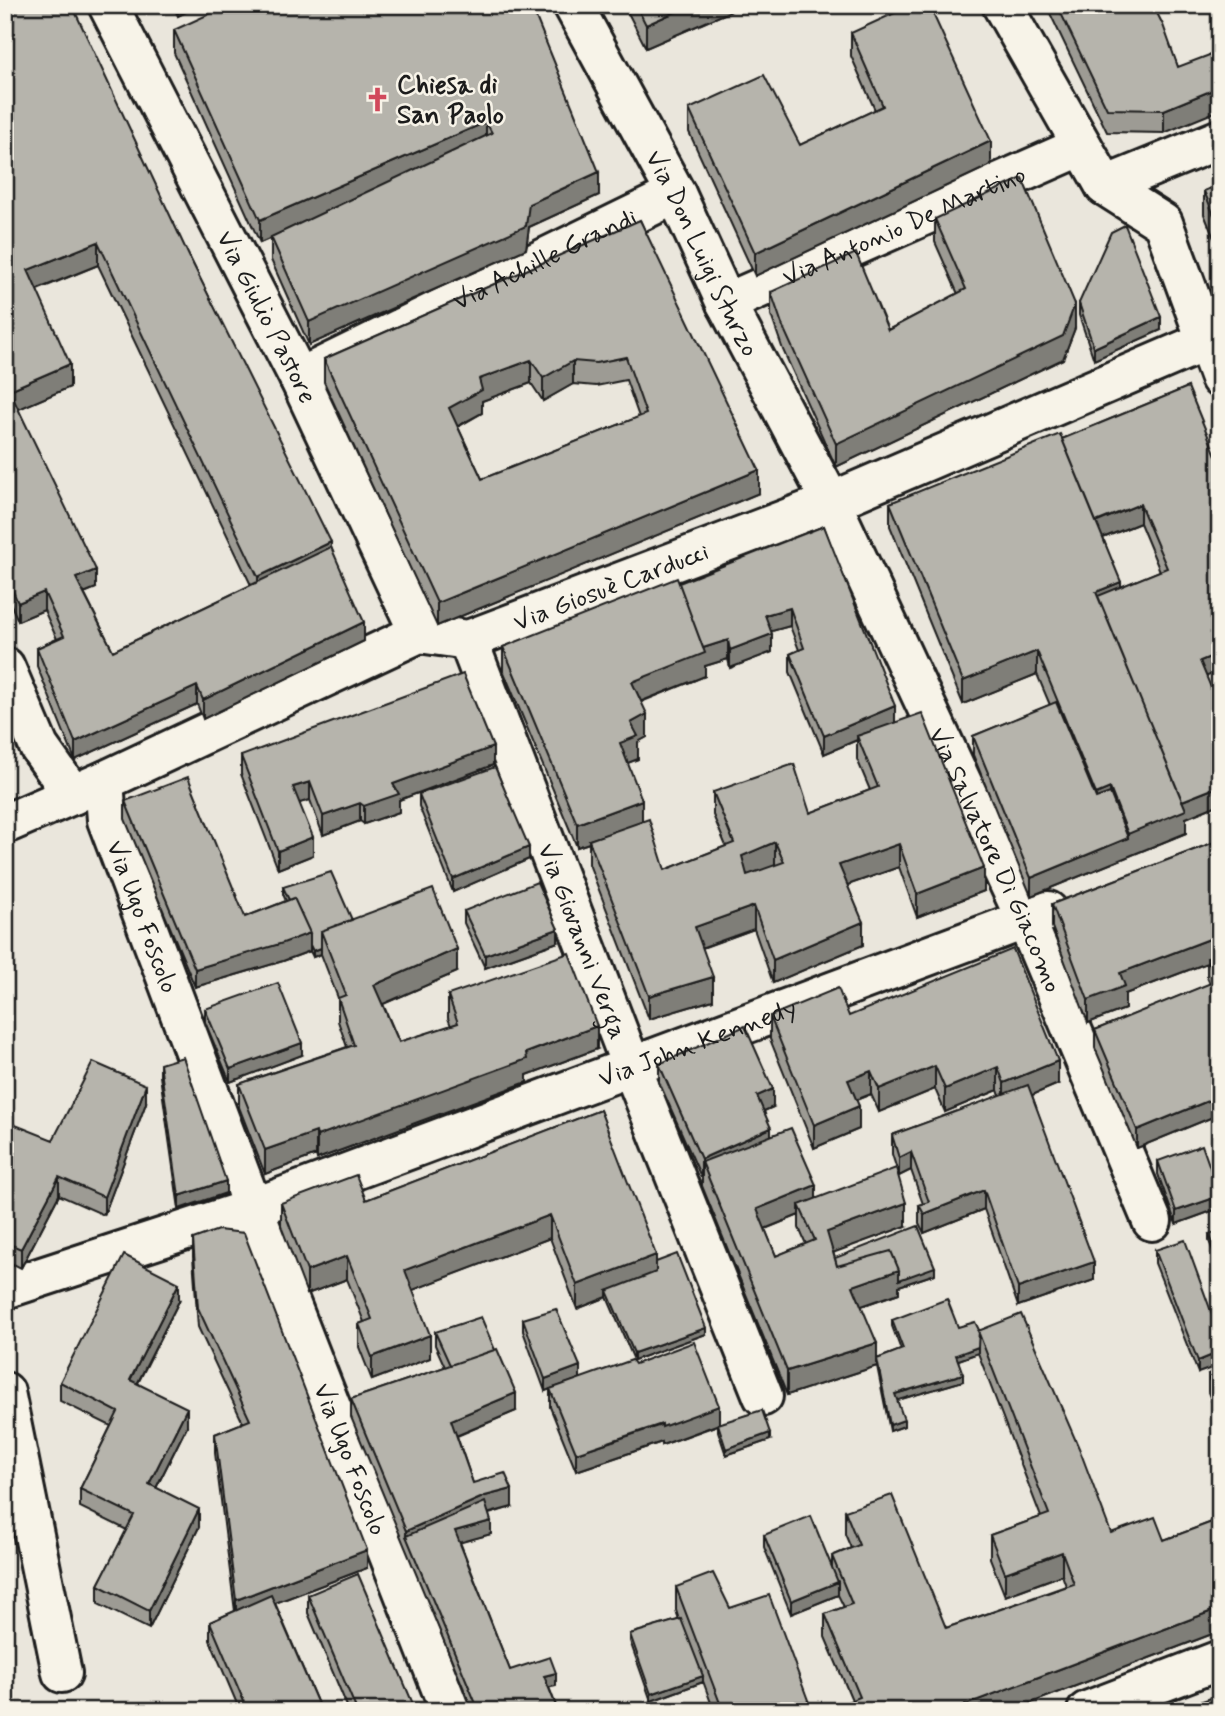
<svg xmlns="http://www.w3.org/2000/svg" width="1225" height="1716" font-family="Mynerve,sans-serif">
  <rect width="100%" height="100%" fill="#eae6dc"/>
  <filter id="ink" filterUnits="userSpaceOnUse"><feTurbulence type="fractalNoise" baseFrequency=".0143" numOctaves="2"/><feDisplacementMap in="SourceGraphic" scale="14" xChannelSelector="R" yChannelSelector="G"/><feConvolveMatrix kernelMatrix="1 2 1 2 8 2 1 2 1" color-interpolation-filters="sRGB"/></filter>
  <g filter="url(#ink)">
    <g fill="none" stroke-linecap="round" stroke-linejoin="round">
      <defs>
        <g id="minor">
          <path id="s1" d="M108 5 299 378 419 633"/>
          <path id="s2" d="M573 5 676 194 726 303 831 502 1026 920 1152 1221"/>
          <path d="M1002 5 1105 186 1163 223 1220 378"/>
          <path d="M1105 186 1220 139"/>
          <path id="s3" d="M726 303 1082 146"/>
          <path id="s4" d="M299 378 676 194"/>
          <path id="s5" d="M468 640 632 1068 763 1396"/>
          <path d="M5 667 39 747 73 795"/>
          <path id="s6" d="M104 781 107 820 253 1208 450 1711"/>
          <path id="s7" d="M5 824 104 781 419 633 468 640 831 502 1220 335"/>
          <path id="s8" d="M5 1289 253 1208 1048 911"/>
          <path d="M5 1392 62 1673"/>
          <path d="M1087 1711 1220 1660"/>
        </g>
      </defs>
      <!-- minor casing -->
      <use href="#minor" stroke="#1c1c1c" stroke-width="44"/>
      <!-- minor -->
      <use href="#minor" stroke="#f7f3e8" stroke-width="38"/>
    </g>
    <!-- wall -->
    <path fill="#9d9b94" stroke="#1c1c1c" stroke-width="2" fill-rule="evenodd" d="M5 5 189 256 331 547 364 641 203 719 197 704 75 760 37 666V648L57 639 44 610 18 621 5 591ZM98 265 251 585 113 651 84 593 96 588 18 409 70 387 37 290Z
      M172 5H200L178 16Z
      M531 5 599 195 529 227 526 249 309 345 271 260V238L260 243 174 53V30Z
      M624 5H731V11L646 48Z
      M1046 5H1153L1178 67 1164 133 1107 132Z
      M851 33 991 165 755 276 689 132V109L800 145 875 110 851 56Z
      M1220 184V253L1204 214V191Z
      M935 219 1075 328 1063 359 836 467 783 350 771 315V292L888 330 958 294 935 242Z
      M640 220 759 493 437 626 324 382V359ZM626 380 639 417 482 479 458 427 482 413V401L531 383 543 401 573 384 596 386Z
      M1079 303 1161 330 1094 360 1079 315Z
      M1188 387 1206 677 1220 709V804L1186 818V833L1031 896 973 755V736L1050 705 1037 674 963 704 890 526V503L1062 439ZM1140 523 1160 571 1121 587 1103 538Z
      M824 526 895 723 984 891 917 917 899 867 847 885 863 945 773 983 754 929 702 948 713 1000 649 1019 589 864V843L577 847 503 670V647L679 583ZM790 626 799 650 790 654V672L824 754 857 740V759L870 790 810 813 713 792V815L726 846 665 870 642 822 627 763 638 759V742L647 737 641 702 705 676V666L728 659 730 668 772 652 771 631Z
      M241 756 493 765 399 800V812L364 824 360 821 323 835 310 800 299 803 313 855 278 869 241 774Z
      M419 794 529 859 453 892 419 806Z
      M125 801 245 917 286 901 283 894V887L352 920 457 972 383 1004 399 1042 451 1026 448 1018V995L597 1049 527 1075V1082L317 1159 316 1155 265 1174 239 1107V1084L347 1047 338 1021V998L321 954 313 957 310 951 283 961 195 987 125 819Z
      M1220 840V1114L1137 1148 1095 1048V1030L1210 984 1207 977V963L1125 994V1009L1088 1023 1052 927V904Z
      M464 911 558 942 485 968 464 923Z
      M205 1009 302 1055 230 1082 205 1022Z
      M770 1016H849L1058 1084 1032 1095 1094 1280 1018 1306 984 1209 924 1233 919 1223V1205L923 1204 911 1170 899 1176 892 1154V1135L1000 1096 998 1090 945 1112 935 1089 879 1112 871 1094 856 1100 859 1129 814 1148 770 1039Z
      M160 1064 226 1193 179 1209 160 1076Z
      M659 1064 773 1107 764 1111 771 1135 816 1198 906 1226 833 1252 835 1258 935 1274 899 1286V1293L861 1306 877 1359 901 1350 892 1326V1320L979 1330 1111 1533 1164 1540 1220 1519V1631L1010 1711 852 1700 825 1637V1614L844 1607 838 1595 791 1614 764 1547V1535L832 1566V1556L851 1548 845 1534V1511L946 1628 1066 1586 1062 1575 1005 1596 990 1558V1535L1041 1517 978 1353 958 1360 963 1381 897 1400 904 1426 890 1431 877 1366 787 1395 702 1186V1177H701L659 1082ZM799 1215V1228L806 1244 776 1256 765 1229Z
      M146 1103 104 1215 59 1195 21 1268 5 1260V1128L53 1140Z
      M600 1110 656 1262 706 1334 634 1360 607 1297 577 1309 550 1238 412 1290 430 1358 372 1380 359 1347V1324L364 1322 347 1279 307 1294 281 1226V1203L366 1200Z
      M1158 1161 1220 1194V1208L1176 1224 1158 1174Z
      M1220 1232V1267L1209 1241V1234Z
      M193 1239 367 1568 275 1603 321 1711H240L210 1640V1622L235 1611 215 1453V1434L243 1423 198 1327 193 1257Z
      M1155 1250 1220 1336 1198 1373 1155 1263Z
      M179 1301 138 1383 187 1426 156 1488 199 1527 149 1629 98 1604V1585L127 1530 80 1507V1489L111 1426 60 1401V1382Z
      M523 1319 580 1379 635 1364 719 1424 770 1440 726 1455 718 1431V1425L662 1445V1442L576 1471 550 1407V1389L545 1391 523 1331Z
      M435 1332 516 1411 457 1436 473 1483 512 1507 489 1514 491 1534 460 1542 510 1670 556 1686 549 1687 558 1711H473L351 1417V1399L445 1367 435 1345Z
      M1220 1370V1423L1208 1392V1374Z
      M676 1587 730 1608 812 1711H714L703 1681V1682L651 1701 630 1641V1634L679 1620 676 1610Z
      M308 1595 416 1711H349L308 1613Z"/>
    <!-- shaded-wall -->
    <path fill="#7f7e78" stroke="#1c1c1c" stroke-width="2" d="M178 5H200L178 16Z
      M691 5H731V11L646 48V25Z
      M1220 87V110L1164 133V110Z
      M486 122V145L260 243V220Z
      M991 141V165L755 276V253Z
      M599 172V195L529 227 526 249 309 345V322L529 204Z
      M98 242V265L28 293V270Z
      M1075 304V328L1063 359 836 467V444Z
      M1161 317V330L1094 360V348Z
      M531 360V383L482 401V413L449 431V408L479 379Z
      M573 361V384L543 401V378Z
      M70 364V387L5 415V392Z
      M759 470V493L437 626V603Z
      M1140 504V523L1095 541V523Z
      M331 542V565L258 600V577Z
      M96 570V588L76 596V578Z
      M1121 582V605L1096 597V592Z
      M44 592V610L18 621V603Z
      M790 608V626L765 633V615Z
      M364 622V641L203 719V700Z
      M772 634V652L730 668V650Z
      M728 640V659L705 666V676L632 705V682L703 648Z
      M1037 651V674L963 704V681Z
      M1220 653V671L1200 679V661Z
      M197 686V704L75 760V742Z
      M895 706V724L857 736V740L824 754V736Z
      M647 714V737L638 742V759L620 766V743L631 723Z
      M493 747V765L399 800V812L364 824V806L393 784Z
      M310 782V800L293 805V787Z
      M1220 786V804L1186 818V833L1031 896V878L1128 838V834L1180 802Z
      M1110 788V811L1096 817V794Z
      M642 800V823L589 840V843L577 847V824Z
      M360 803V821L323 835V816Z
      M313 837V855L278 869V851Z
      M775 842V866L742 879V856Z
      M899 844V867L839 888V865Z
      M529 847V859L453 892V879Z
      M984 868V891L917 917V894Z
      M754 906V929L695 950V927Z
      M863 922V945L773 983V960Z
      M558 929V942L485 968V955Z
      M310 933V951L283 961 195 987V969Z
      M1220 935V959L1207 958V963L1125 994V1009L1088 1023V1000L1120 973Z
      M321 948V954L313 957V951Z
      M457 949V972L374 1008V985Z
      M713 977V1000L649 1019V996Z
      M597 1026V1049L527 1075V1082L317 1159V1136L526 1053Z
      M302 1043V1055L230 1082V1069Z
      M1058 1061V1084L1004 1107V1083Z
      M935 1066V1089L879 1112V1089Z
      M998 1067V1090L945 1112V1089Z
      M871 1071V1094L848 1103V1080Z
      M146 1085V1103L104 1215V1197Z
      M773 1089V1107L757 1114V1096Z
      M1220 1096V1114L1137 1148V1130Z
      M859 1106V1129L814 1148V1125Z
      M771 1128V1147L702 1162V1177H701V1159Z
      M316 1132V1155L265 1174V1150Z
      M911 1152V1170L899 1176V1158Z
      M59 1177V1195L21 1268V1249Z
      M226 1181V1193L179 1209V1196Z
      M816 1185V1208L799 1205V1215L757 1232V1209Z
      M984 1190V1209L924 1233V1214Z
      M1220 1196V1208L1176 1224V1211Z
      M906 1203V1226L827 1255V1232Z
      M550 1215V1238L405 1293V1270Z
      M656 1255V1278L607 1291V1297L577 1309V1285Z
      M347 1256V1279L307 1294V1271Z
      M1094 1262V1280L1018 1306V1288Z
      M935 1267V1274L899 1286V1293L853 1309V1286L899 1270Z
      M179 1283V1301L130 1398V1380Z
      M706 1328V1334L634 1360V1353Z
      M430 1335V1358L372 1380V1357Z
      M877 1343V1366L787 1395V1371Z
      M978 1347V1353L956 1361V1355Z
      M1220 1352V1365L1198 1373V1361Z
      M580 1366V1379L545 1391V1379Z
      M963 1374V1381L895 1401V1394Z
      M516 1393V1411L451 1438V1420Z
      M719 1406V1424L662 1445V1442L576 1471V1453Z
      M187 1408V1426L149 1502V1484Z
      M904 1420V1426L890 1431V1425Z
      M770 1433V1440L726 1455V1449Z
      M512 1489V1507L406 1536V1531L485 1496Z
      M199 1509V1527L149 1629V1611Z
      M491 1521V1534L455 1544V1531Z
      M367 1550V1568L236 1618V1600Z
      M1062 1552V1575L1005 1596V1573Z
      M838 1582V1595L791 1614V1601Z
      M1220 1608V1631L1010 1711H949Z
      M556 1673V1686L544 1688V1676Z
      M703 1676V1682L651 1701V1694Z"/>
    <!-- building -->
    <path fill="#b6b4ac" stroke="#1c1c1c" stroke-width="2" fill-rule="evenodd" d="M5 5H72L189 256 331 542 258 577 98 242 28 270 70 364 5 392Z
      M229 5H531L599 172 529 204 526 226 309 322 271 237 492 133 486 122 260 220 174 30Z
      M636 5H691L646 25Z
      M912 5H929L991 141 755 253 689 109 764 75 800 145 883 106 851 33Z
      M1057 5H1153L1163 25 1178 67 1220 51V87L1164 110 1107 109Z
      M1022 178 1075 304 1063 336 836 444 783 327 771 292 856 253 888 330 966 289 935 219Z
      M1220 184V230L1204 191Z
      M640 220 759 470 437 603 324 359ZM626 357 646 414 482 479 449 408 482 390 479 379 531 360 543 378 573 361 596 363Z
      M1125 225 1161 317 1094 348 1079 303 1111 232Z
      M1188 387 1220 465V653L1200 661 1220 709V786L1182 801 1098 596 1167 568 1140 504 1096 522 1062 439Z
      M11 394 96 570 76 578 113 651 331 547 364 622 203 700 197 686 75 742 37 648 64 636 44 592 18 603 5 573V396Z
      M1060 434 1121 582 1096 592 1186 810 1128 834 1110 788 1096 794 1037 651 963 681 890 503Z
      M824 526 895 706 824 736 790 654 804 648 790 608 765 615 772 634 730 650 728 640 703 648 679 583Z
      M677 578 705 653 632 682 647 714 631 723 638 736 620 743 642 800 577 824 503 647Z
      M463 674 493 747 393 784 399 794 364 806 360 803 323 816 310 782 293 787 313 837 278 851 241 756Z
      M1056 702 1096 798 1110 793 1128 838 1031 878 973 736Z
      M922 713 984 868 917 894 899 844 839 865 863 922 773 960 754 906 695 927 713 977 649 996 589 840 649 819 665 870 734 843 713 792 794 764 810 813 878 787 857 736ZM775 842 784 862 747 875 742 856Z
      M495 767 529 847 453 879 419 794Z
      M188 777 245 917 294 898 310 933 283 943 195 969 125 801Z
      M1220 840V935L1120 973 1125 986 1088 1000 1052 904Z
      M331 872 352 920 321 931V948L313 951 310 945V933L294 898 289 900 283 887Z
      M537 882 558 929 485 955 464 911Z
      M433 889 457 949 374 985 399 1042 458 1023 448 995 569 953 597 1026 526 1053 527 1059 317 1136 316 1132 265 1150 239 1084 354 1045 338 998 346 995 321 931Z
      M1013 949 1058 1061 1004 1083 998 1067 945 1089 935 1066 879 1089 871 1071 848 1080 859 1106 814 1125 770 1016 838 988 849 1016Z
      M1220 953V1096L1137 1130 1095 1030 1216 981 1207 958Z
      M278 983 302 1043 230 1069 205 1009Z
      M745 1026 773 1089 757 1096 771 1128 701 1159 659 1064Z
      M183 1057 226 1181 179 1196 160 1064Z
      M93 1062 146 1085 104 1197 59 1177 21 1249 5 1242V1128L8 1122 53 1140Z
      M1028 1085 1094 1262 1018 1288 984 1190 924 1214 919 1205 929 1202 911 1152 899 1158 892 1135Z
      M600 1110 656 1255 577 1285 550 1215 405 1270 430 1335 372 1357 359 1324 372 1319 347 1256 307 1271 281 1203 356 1175 366 1200Z
      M791 1128 816 1185 757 1209 776 1256 815 1240 799 1205 896 1168 906 1203 827 1232 837 1266 891 1251 899 1270 853 1286 877 1343 787 1371 702 1162Z
      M1202 1145 1220 1196 1176 1211 1158 1161Z
      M918 1226 935 1267 899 1280V1270L891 1251 837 1266 835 1258Z
      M218 1230 244 1233 367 1550 236 1600 215 1434 250 1420 198 1308 193 1239Z
      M1220 1232V1261L1209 1234Z
      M1185 1240 1220 1336V1352L1198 1361 1155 1250Z
      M677 1254 706 1328 634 1353 607 1291 656 1272V1262Z
      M124 1255 179 1283 130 1380 187 1408 149 1484 199 1509 149 1611 98 1585 134 1515 80 1489 118 1412 60 1382Z
      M947 1299 958 1327 975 1322 979 1330 978 1347 956 1355 963 1374 895 1394 904 1420 890 1425 877 1359 903 1349 892 1320Z
      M556 1309 580 1366 545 1379 523 1319Z
      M1021 1314 1079 1448 1111 1533 1155 1517 1164 1540 1220 1519V1608L949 1711H826L860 1697 825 1614 852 1604 832 1556 859 1545 845 1511 892 1495 946 1628 1074 1584 1062 1552 1005 1573 990 1535 1049 1514 978 1331Z
      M481 1317 495 1350 450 1365 435 1332Z
      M694 1342 719 1406 662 1427V1424L576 1453 550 1389 632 1360 635 1364Z
      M497 1349 516 1393 451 1420 473 1483 505 1473 512 1489 485 1496 406 1531 351 1399Z
      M1220 1370V1405L1208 1374Z
      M762 1410 770 1433 726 1449 718 1424Z
      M485 1502 491 1521 455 1531 510 1670 550 1657 556 1673 544 1676 558 1711H479L406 1536Z
      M811 1516 838 1582 791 1601 764 1535Z
      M713 1573 730 1608 769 1595 812 1711H723L676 1587Z
      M358 1574 416 1711H357L308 1595Z
      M271 1595 321 1711H248L210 1622Z
      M681 1619 703 1676 651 1694 630 1634Z
      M1220 1695V1711H1173Z"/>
  </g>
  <!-- icons -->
  <defs>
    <symbol id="church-bare" viewBox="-9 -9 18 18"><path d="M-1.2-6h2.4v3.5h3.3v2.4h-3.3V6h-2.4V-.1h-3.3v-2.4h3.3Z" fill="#d1495b" stroke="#f7f3e8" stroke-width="2.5" paint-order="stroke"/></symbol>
  </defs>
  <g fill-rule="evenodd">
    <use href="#church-bare" x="360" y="82" width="35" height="35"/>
  </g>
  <g text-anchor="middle" stroke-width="5" stroke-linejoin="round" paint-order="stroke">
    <!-- poi labels -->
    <g font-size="26" font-weight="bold" fill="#1c1c1c" stroke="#f7f3e8" text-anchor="start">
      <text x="397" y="93">Chiesa di<tspan x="397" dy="30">San Paolo</tspan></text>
    </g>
    <!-- street labels -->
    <g font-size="26" fill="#1c1c1c" stroke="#f7f3e8">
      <text dy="9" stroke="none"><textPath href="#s3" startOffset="194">Via Antonio De Martino</textPath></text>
      <text dy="9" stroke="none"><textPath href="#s2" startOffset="280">Via Don Luigi Sturzo</textPath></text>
      <text dy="9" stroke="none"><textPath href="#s4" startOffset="273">Via Achille Grandi</textPath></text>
      <text dy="9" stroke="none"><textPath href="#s1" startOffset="350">Via Giulio Pastore</textPath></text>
      <text dy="9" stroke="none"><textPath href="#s7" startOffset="658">Via Giosuè Carducci</textPath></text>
      <text dy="9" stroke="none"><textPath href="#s2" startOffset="954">Via Salvatore Di Giacomo</textPath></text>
      <text dy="9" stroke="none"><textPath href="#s6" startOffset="142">Via Ugo Foscolo</textPath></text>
      <text dy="9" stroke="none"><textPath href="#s5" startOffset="322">Via Giovanni Verga</textPath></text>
      <text dy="9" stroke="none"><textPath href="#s8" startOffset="735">Via John Kennedy</textPath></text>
      <text dy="9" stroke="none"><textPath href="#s6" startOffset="723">Via Ugo Foscolo</textPath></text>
    </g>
  </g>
  <!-- margin -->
  <rect width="1225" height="1716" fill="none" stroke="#f7f3e8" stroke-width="28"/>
  <rect x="14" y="14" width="1197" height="1688" fill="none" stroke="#1c1c1c" stroke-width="2.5" filter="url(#ink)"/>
</svg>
